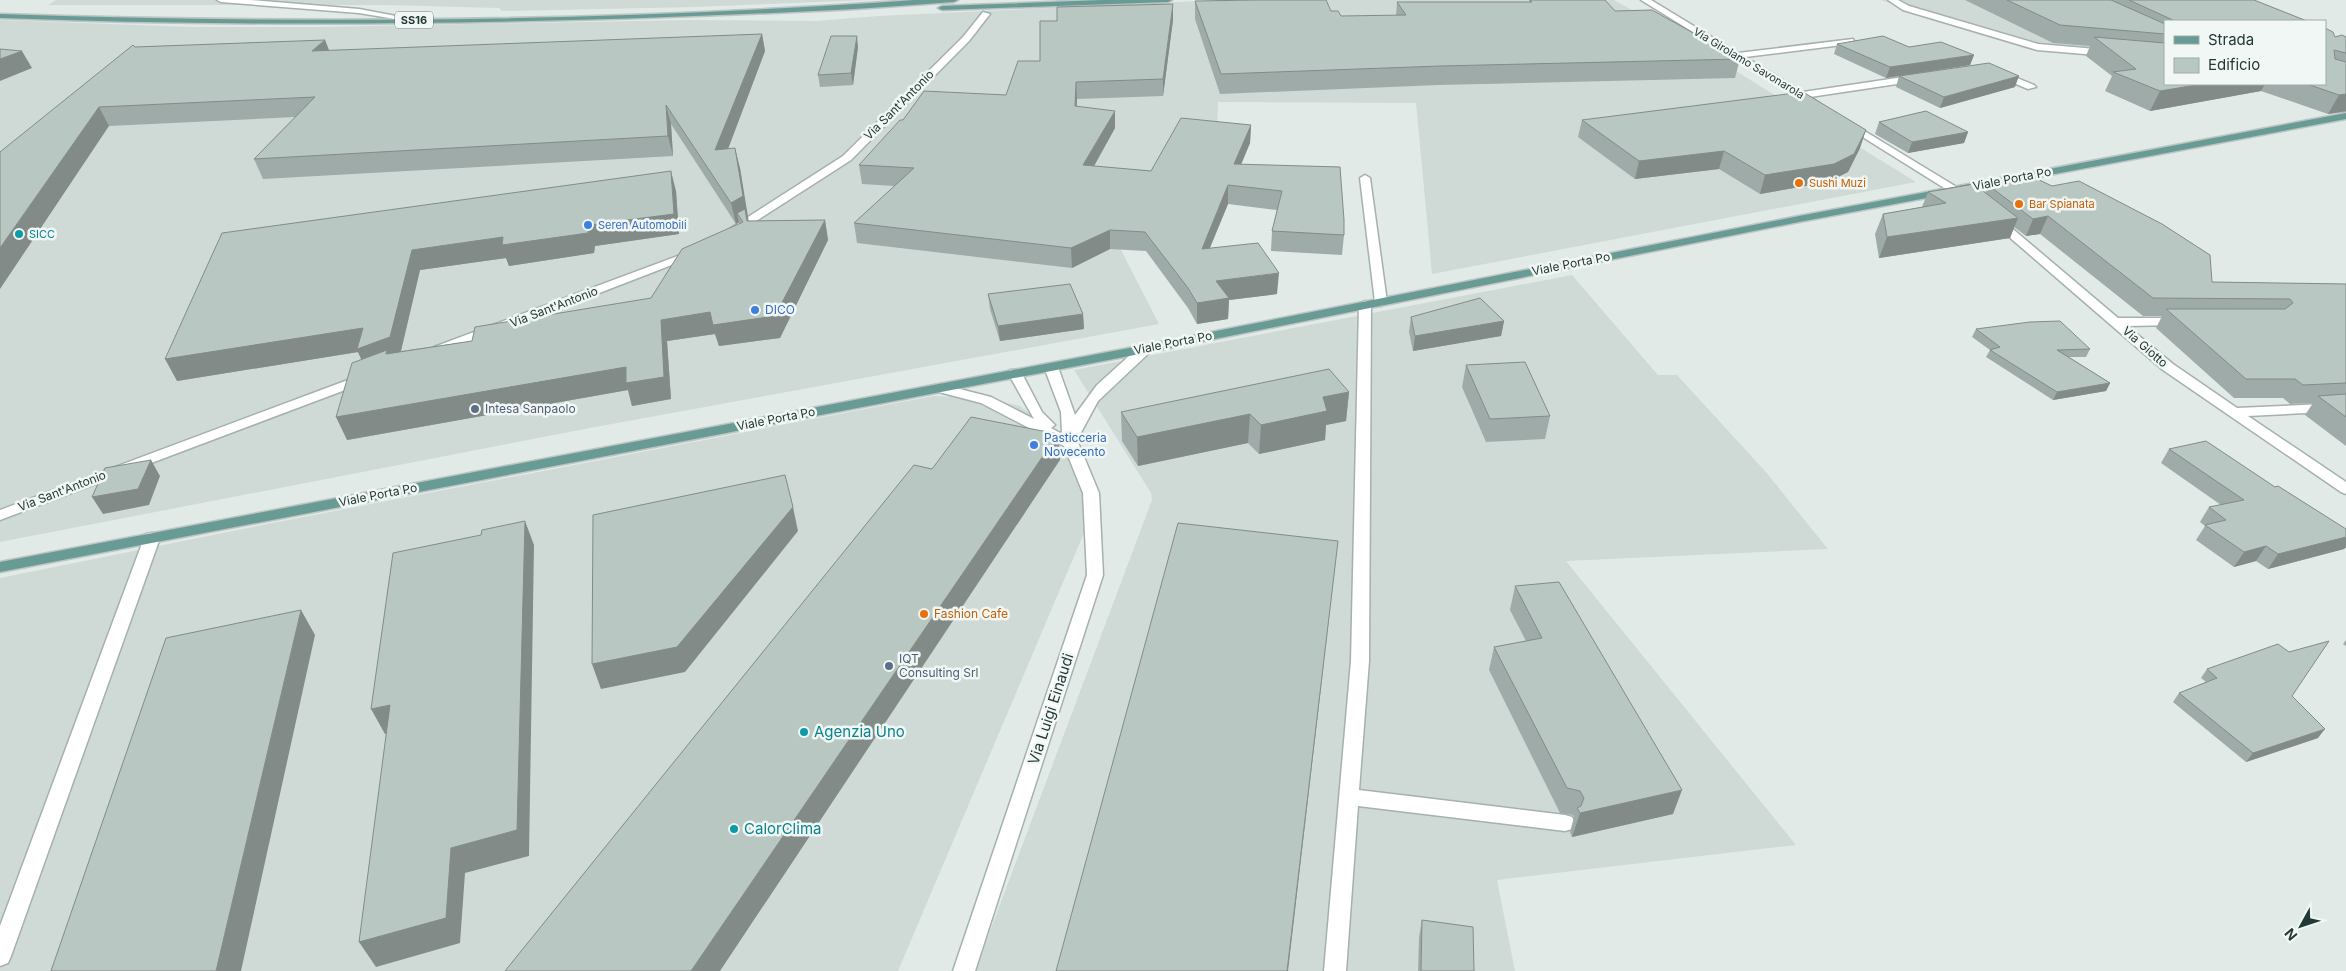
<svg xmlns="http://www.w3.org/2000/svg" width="2346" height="971" font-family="Inter,sans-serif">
  <rect width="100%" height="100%" fill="#e1eae7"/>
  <!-- built -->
  <path fill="#cfdad6" d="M56 0H869L695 7 502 11 499 8 386 5H48Z
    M1220 0H1614L1692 44 1916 182 1432 274 1416 103 1218 102 1215 185 1102 213 1159 324 590 428 0 542V20L192 27H318L687 20 816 21 878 16Z
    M1880 0H2234L2165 21V57L2062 51Z
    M1572 275 1658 375H1677L1765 471 1828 549 1566 561 1796 845 1497 880 1515 971H975L1152 500 1151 493 1074 370Z
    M933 396 986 398 1020 406 1064 440 1098 500 898 971H0V578L267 524Z"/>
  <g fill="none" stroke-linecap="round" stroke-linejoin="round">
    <defs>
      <path id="minor" d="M217 0H251L359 9 417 20 413 22 359 13 221 2Z
        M1641 0H1651L1738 53 1853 39 1854 41 1850 44 1745 57 1803 92 1917 75 1922 78 1917 81 1810 97 1819 103 1811 105Z
        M1888 0H1898L1909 6 2038 44 2108 50 2112 53 2108 56 2037 50 1903 10Z
        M983 12 990 14 969 41 851 160 739 232H731V228L843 156 963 37Z
        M1998 70 2034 85 2036 87 2028 89 1995 75 1994 73Z
        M1848 121 1973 197 1974 199 1973 201H1965L1845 126V122Z
        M1365 175 1370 178 1387 302 1381 306 1375 302 1360 178Z
        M1997 218 2001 219 2118 318H2184L2186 321 2180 325 2127 326 2173 364 2237 408 2346 403V411L2248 416 2346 482V494L2341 492 2163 370 1993 223V219Z
        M691 251 695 252V256L444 353H434L432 350 434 347Z
        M1365 301 1371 305 1369 661 1359 790 1565 815 1572 817 1575 823 1572 829 1565 831 1358 806 1346 971H1324L1351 661 1359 305Z
        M1145 345 1151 349 1150 352 1098 401 1077 440 1099 493 1103 575 975 971H953L1087 575 1083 493 1064 446 981 403 935 391 933 388 940 384 991 397 1034 419 1008 373 1010 370H1020L1042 412 1055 425 1051 428 1062 434 1061 412 1044 367 1046 364H1056L1058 367 1075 415 1097 385 1140 346Z
        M364 374 371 378 369 381 0 520V510Z
        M152 533 158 534 160 538 11 956 8 963 0 966V926L144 538 146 534Z"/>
      <path id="major" d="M914 0H958L954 2C908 5 862 9 815 11 543 24 272 28 0 18V14C304 24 610 22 914 0Z
        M1101 0H1172L1168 2 942 10 938 8 942 6Z
        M2346 113V119L1799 222 1145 353 0 572V562L1145 345 1799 216Z"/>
    </defs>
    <!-- minor casing -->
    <use href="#minor" stroke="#a4b1ae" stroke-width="3"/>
    <!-- major casing -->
    <use href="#major" stroke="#bdc4c3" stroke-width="3"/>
    <!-- minor -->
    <use href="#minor" fill="#fff" fill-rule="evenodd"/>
    <!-- major -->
    <use href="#major" fill="#699b95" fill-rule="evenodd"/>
  </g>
  <!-- wall -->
  <path fill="#9faba8" d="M1529 0H1580L1615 11 1740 59 1735 78 1438 85 1220 94 1195 19V1L1331 11 1341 16H1396L1397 2H1529Z
    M1965 0H2254L2307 21H2165V84H2325L2335 37H2346V112L2328 114 2261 91 2150 111 2105 91 2112 76 2086 56 2090 46 2053 43Z
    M1173 20 1163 96 1077 99 1076 106 1115 128 1094 166 1151 171 1251 125 1250 143 1241 165 1340 167 1344 235 1342 255 1271 251 1272 231 1277 210 1228 204 1210 248 1277 294 1229 300 1228 319 1197 324 1188 308 1146 251 1110 249 1072 268 857 243 854 223 895 186 862 184 859 165 903 120 1006 95 1040 61Z
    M762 34 765 51 728 149 740 168 748 221 825 220 828 240 780 338 719 346 715 334 667 341 671 399 632 406 628 390 347 440 361 359 358 352 177 381 222 233 676 191 679 234 595 246 594 253 509 266 506 258 420 270 401 351 472 341 651 298 740 224 739 222 736 224 671 124 673 156 263 179 254 159 295 117 109 126 0 152 135 47 325 40 329 51Z
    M1837 44 1909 47 1974 55 1970 65 1886 78 1834 54Z
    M858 47 853 85 820 87 818 75Z
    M1899 76 2015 87 1940 108 1896 87Z
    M1582 120 1860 148 1848 172 1828 182 1760 194 1719 169 1635 179 1578 137Z
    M1879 122 1968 132 1964 143 1908 153 1875 134Z
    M1988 185 2212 282 2346 284V446L2305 415 2313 403 2290 404 2283 398H2234L2156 328 2162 316H2143L2040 234 2026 236 2014 227 2010 238 1879 258 1875 234 1883 214 1922 207 1928 192 1985 193Z
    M988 294 1083 314 1084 329 1000 341 990 309Z
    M1411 317 1504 321 1501 336 1413 351 1409 332Z
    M1976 329 2090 349 2086 357H2069L2110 383 2106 391 2053 400 1986 357 1990 350 1972 337Z
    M1466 365 1550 416 1545 439 1486 442 1462 387Z
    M1349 392 1346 421 1326 425 1325 440 1259 454 1248 443 1138 466 1122 441 1121 412Z
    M2169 449 2275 487 2346 529V547L2344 549 2268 569 2256 561 2234 567 2196 540 2205 526 2200 522 2209 507 2221 505 2161 463Z
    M1515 586 1673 814 1572 837 1570 832 1574 817 1573 815 1560 813 1489 670 1494 647 1526 641 1510 610Z
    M2346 640V646L2343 644Z
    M2207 669 2292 696 2318 738 2246 762 2173 702 2179 693 2206 682 2201 678Z
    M1422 920 1474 971H1418L1419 937Z"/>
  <!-- shaded-wall -->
  <path fill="#828b88" d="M1173 4V20L1163 96V79Z
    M762 34 765 51 720 170 715 150Z
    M857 36 858 47 853 85 851 73Z
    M325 40 332 58 312 51Z
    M22 51 32 68 0 81V59Z
    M1974 55 1970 65 1886 78 1890 67Z
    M2019 76 2015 87 1940 108 1944 97Z
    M1076 82 1077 99 1076 124 1075 106Z
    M2202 84H2265L2261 91 2150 111 2160 91Z
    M2346 94V111L2328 114 2339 95Z
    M666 105 671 124 673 156 668 136Z
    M99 107 109 126 0 289V248Z
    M1115 111V128L1084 184 1083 165Z
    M1251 125 1250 143 1233 183 1234 164Z
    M1866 130 1860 148 1848 172 1828 182 1760 194 1765 175Z
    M1968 132 1964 143 1908 153 1912 142Z
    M735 148 740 168 750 229 747 218 737 213 739 222 736 224 731 203Z
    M1724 151 1719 169 1635 179 1639 161Z
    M671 171 676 191 679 234 595 246 594 253 509 266 506 258 420 270 399 359 367 371 358 352 177 381 165 359 412 250 589 225Z
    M1228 185V204L1201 269 1202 249Z
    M2048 216 2040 234 2026 236 2033 219Z
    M2018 218 2010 238 1879 258 1887 237Z
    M825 220 828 240 780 338 719 346 715 334 667 341 671 399 632 406 628 390 347 440 336 417 661 320Z
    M1110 230V249L1072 268 1071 248Z
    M1279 273 1277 294 1229 300 1228 319 1197 324V303L1216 281Z
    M1083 314 1084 329 1000 341 998 326Z
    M1504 321 1501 336 1413 351 1415 336Z
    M2110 383 2106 391 2053 400 2057 392Z
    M1349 392 1346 421 1326 425 1325 440 1259 454 1261 425 1323 397Z
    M1250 414 1248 443 1138 466 1137 437Z
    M1058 434 1060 460 720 971H691Z
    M151 460 160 476 149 505 103 514 92 497Z
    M793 507 798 531 685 672 601 689 592 664Z
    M525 521 534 545 529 856 465 873 460 943 376 967 359 942Z
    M2346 537V547L2344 549 2268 569 2278 554Z
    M1338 541 1288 971H1287Z
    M2266 546 2256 561 2234 567 2244 552Z
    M301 610 315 635 241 971H216Z
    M390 705 404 730 385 734 371 709Z
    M2325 729 2318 738 2246 762 2253 753Z
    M1682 790 1673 814 1572 837 1580 813Z"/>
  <!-- building -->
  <path fill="#b9c7c3" stroke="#828b88" d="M1257 0H1326L1331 11H1338L1341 16 1406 15 1397 2H1532L1530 0H1605L1615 11 1652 10 1740 59 1440 66 1221 74 1195 1Z
    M2007 0H2111L2165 24V34L2060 25Z
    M2129 0H2254L2307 21H2175Z
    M1173 4 1163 79 1076 82 1075 106 1115 111 1083 165 1151 171 1181 118 1251 125 1234 164 1340 167 1344 220V235L1272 231 1282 191 1228 185 1202 249 1258 243 1279 273 1216 281 1229 298 1197 303 1188 288 1145 232 1110 230 1071 248 854 223 914 168 859 165 900 120H903L924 91 1006 95 1018 61H1040V21H1057V7Z
    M2325 28 2333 32 2335 37 2342 35 2346 37V53L2334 50 2335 59 2346 62V94L2339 95 2307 84H2325Z
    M762 34 715 150 735 148 743 196 731 203 666 105 668 136 254 159 315 97 99 107 0 248V152L133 45 135 47 325 40 312 51Z
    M831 36H857L851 73 818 75Z
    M1883 36 1909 47 1941 42 1974 55 1890 67 1837 44Z
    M2094 37 2165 43V84H2202L2160 91 2113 72 2136 69Z
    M0 49 22 51 0 59Z
    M1989 63 2019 76 1944 97 1899 76Z
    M1803 92 1866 130 1854 154 1834 164 1765 175 1724 151 1639 161 1582 120Z
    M1926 111 1968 132 1912 142 1879 122Z
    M671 171 674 214 589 225 588 233 502 245 503 237 412 250 390 337 357 349 363 328 165 359 222 233Z
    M2033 177 2052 186 2079 181 2162 224 2210 255 2212 282 2346 284V383L2303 385 2295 379H2246L2166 309H2285L2293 303 2290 299 2153 298 2048 216 2033 219 1988 185Z
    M1974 184 2018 218 1887 237 1883 214 1946 203 1928 192Z
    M745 209 747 221 825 220 775 316 713 325 710 312 661 320 664 377 626 383V367L336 417 352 363 387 350 386 354 472 341 475 327 651 298 682 249 743 222 737 213Z
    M1070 284 1083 314 998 326 988 294Z
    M1480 298 1504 321 1415 336 1411 317Z
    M2060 321 2090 349 2057 350 2110 383 2057 392 1990 350 2000 347 1976 329 2030 322Z
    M1525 362 1550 416 1490 419 1466 365Z
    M1329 369 1349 392 1323 397 1327 411 1261 425 1250 414 1137 437 1121 412Z
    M2346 394V417L2318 396Z
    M971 417 1058 434 691 971H505L914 465 932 469Z
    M2206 441 2275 487 2278 486 2346 529V537L2278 554 2266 546 2244 552 2205 525 2226 520 2209 507 2244 500 2169 449Z
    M151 460 138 489 92 497 105 468Z
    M785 475 793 507 677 647 592 664 593 515Z
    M525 521 517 830 451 848 446 918 359 942 390 705 371 709 393 553 481 535 482 530Z
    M1178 523 1338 541 1287 971H1056Z
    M1559 582 1682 790 1580 813 1577 808 1581 806 1584 798 1580 791 1567 788 1494 647 1542 638 1515 586Z
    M301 610 216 971H51L166 638Z
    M2329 641 2292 696 2325 729 2253 753 2179 693 2217 678 2207 669 2278 644 2289 652Z
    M1422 920 1473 927 1474 971H1421Z"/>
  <!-- markers -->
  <g fill="#e8710a" stroke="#f1f7f5" stroke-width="2">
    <circle cx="1799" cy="183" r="5"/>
    <circle cx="2019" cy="204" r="5"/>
    <circle cx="924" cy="614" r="5"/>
  </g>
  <g fill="#3f7fe0" stroke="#f1f7f5" stroke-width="2">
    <circle cx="588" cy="225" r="5"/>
    <circle cx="755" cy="310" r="5"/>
    <circle cx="1034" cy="445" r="5"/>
  </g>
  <g fill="#0f9aa8" stroke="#f1f7f5" stroke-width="2">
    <circle cx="19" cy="234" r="5"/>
    <circle cx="804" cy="732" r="5"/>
    <circle cx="734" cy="829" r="5"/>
  </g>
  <g fill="#5c6f8a" stroke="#f1f7f5" stroke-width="2">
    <circle cx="475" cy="409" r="5"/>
    <circle cx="889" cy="666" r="5"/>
  </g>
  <g text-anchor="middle" stroke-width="5" stroke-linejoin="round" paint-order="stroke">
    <!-- shield labels -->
    <rect fill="#f1f7f5" stroke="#61726f" stroke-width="1" x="395" y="11.5" width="38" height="17" rx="4"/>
    <g font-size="11" font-weight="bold" fill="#233936">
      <text x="414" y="24">SS16</text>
    </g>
    <!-- far-street labels -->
    <g font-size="11" fill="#233936" stroke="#f1f7f5">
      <text transform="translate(1749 63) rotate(31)" y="4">Via Girolamo Savonarola</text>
    </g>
    <!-- far-food labels -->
    <g font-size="11" fill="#c56008" stroke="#f1f7f5" text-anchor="start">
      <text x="1809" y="187">Sushi Muzi</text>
      <text x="2029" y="208">Bar Spianata</text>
    </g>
    <!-- far-shop labels -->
    <g font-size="11" fill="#366cbe" stroke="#f1f7f5" text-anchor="start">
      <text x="598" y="229">Seren Automobili</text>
    </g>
    <!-- far-culture labels -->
    <g font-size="11" fill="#0d838f" stroke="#f1f7f5" text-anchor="start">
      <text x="29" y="238">SICC</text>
    </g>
    <!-- street labels -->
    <g font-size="12" fill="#233936" stroke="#f1f7f5">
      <text transform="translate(899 105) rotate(-45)" y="4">Via Sant'Antonio</text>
      <text transform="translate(2012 179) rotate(-11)" y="4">Viale Porta Po</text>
      <text transform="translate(1571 264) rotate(-11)" y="4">Viale Porta Po</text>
      <text transform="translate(554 307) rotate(-21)" y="4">Via Sant'Antonio</text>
      <text transform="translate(1173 343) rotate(-11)" y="4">Viale Porta Po</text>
      <text transform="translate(2145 347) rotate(41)" y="4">Via Giotto</text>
      <text transform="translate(776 419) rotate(-11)" y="4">Viale Porta Po</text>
      <text transform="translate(62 491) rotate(-21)" y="4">Via Sant'Antonio</text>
      <text transform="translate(378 495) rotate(-11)" y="4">Viale Porta Po</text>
    </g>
    <!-- shop labels -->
    <g font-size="12" fill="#366cbe" stroke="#f1f7f5" text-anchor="start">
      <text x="765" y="314">DICO</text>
      <text x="1044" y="442">Pasticceria<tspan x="1044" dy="14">Novecento</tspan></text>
    </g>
    <!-- service labels -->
    <g font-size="12" fill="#4e5e75" stroke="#f1f7f5" text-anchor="start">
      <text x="485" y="413">Intesa Sanpaolo</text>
      <text x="899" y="663">IQT<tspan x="899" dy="14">Consulting Srl</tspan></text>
    </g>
    <!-- food labels -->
    <g font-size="12" fill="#c56008" stroke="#f1f7f5" text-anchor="start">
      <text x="934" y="618">Fashion Cafe</text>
    </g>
    <!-- near-street labels -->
    <g font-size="15" fill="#233936" stroke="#f1f7f5">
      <text transform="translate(1051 709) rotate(-72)" y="5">Via Luigi Einaudi</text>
    </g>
    <!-- near-culture labels -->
    <g font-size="15" fill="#0d838f" stroke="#f1f7f5" text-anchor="start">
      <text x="814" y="737">Agenzia Uno</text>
      <text x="744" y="834">CalorClima</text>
    </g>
  </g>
  <!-- legend -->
  <rect x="2164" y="20" width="162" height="65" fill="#f1f7f5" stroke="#9faba9"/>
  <rect x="2174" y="36" width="25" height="8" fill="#699b95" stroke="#9faba9"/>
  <text x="2208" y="45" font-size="15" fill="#233936">Strada</text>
  <rect x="2174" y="58" width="25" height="15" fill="#b9c7c3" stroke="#9faba9"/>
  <text x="2208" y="70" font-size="15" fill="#233936">Edificio</text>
  <!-- north arrow -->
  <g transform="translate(2301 926) rotate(230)" stroke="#f1f7f5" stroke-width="4" paint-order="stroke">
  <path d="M0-4L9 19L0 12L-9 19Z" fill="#233936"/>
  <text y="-8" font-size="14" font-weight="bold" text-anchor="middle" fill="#233936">N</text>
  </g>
</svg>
